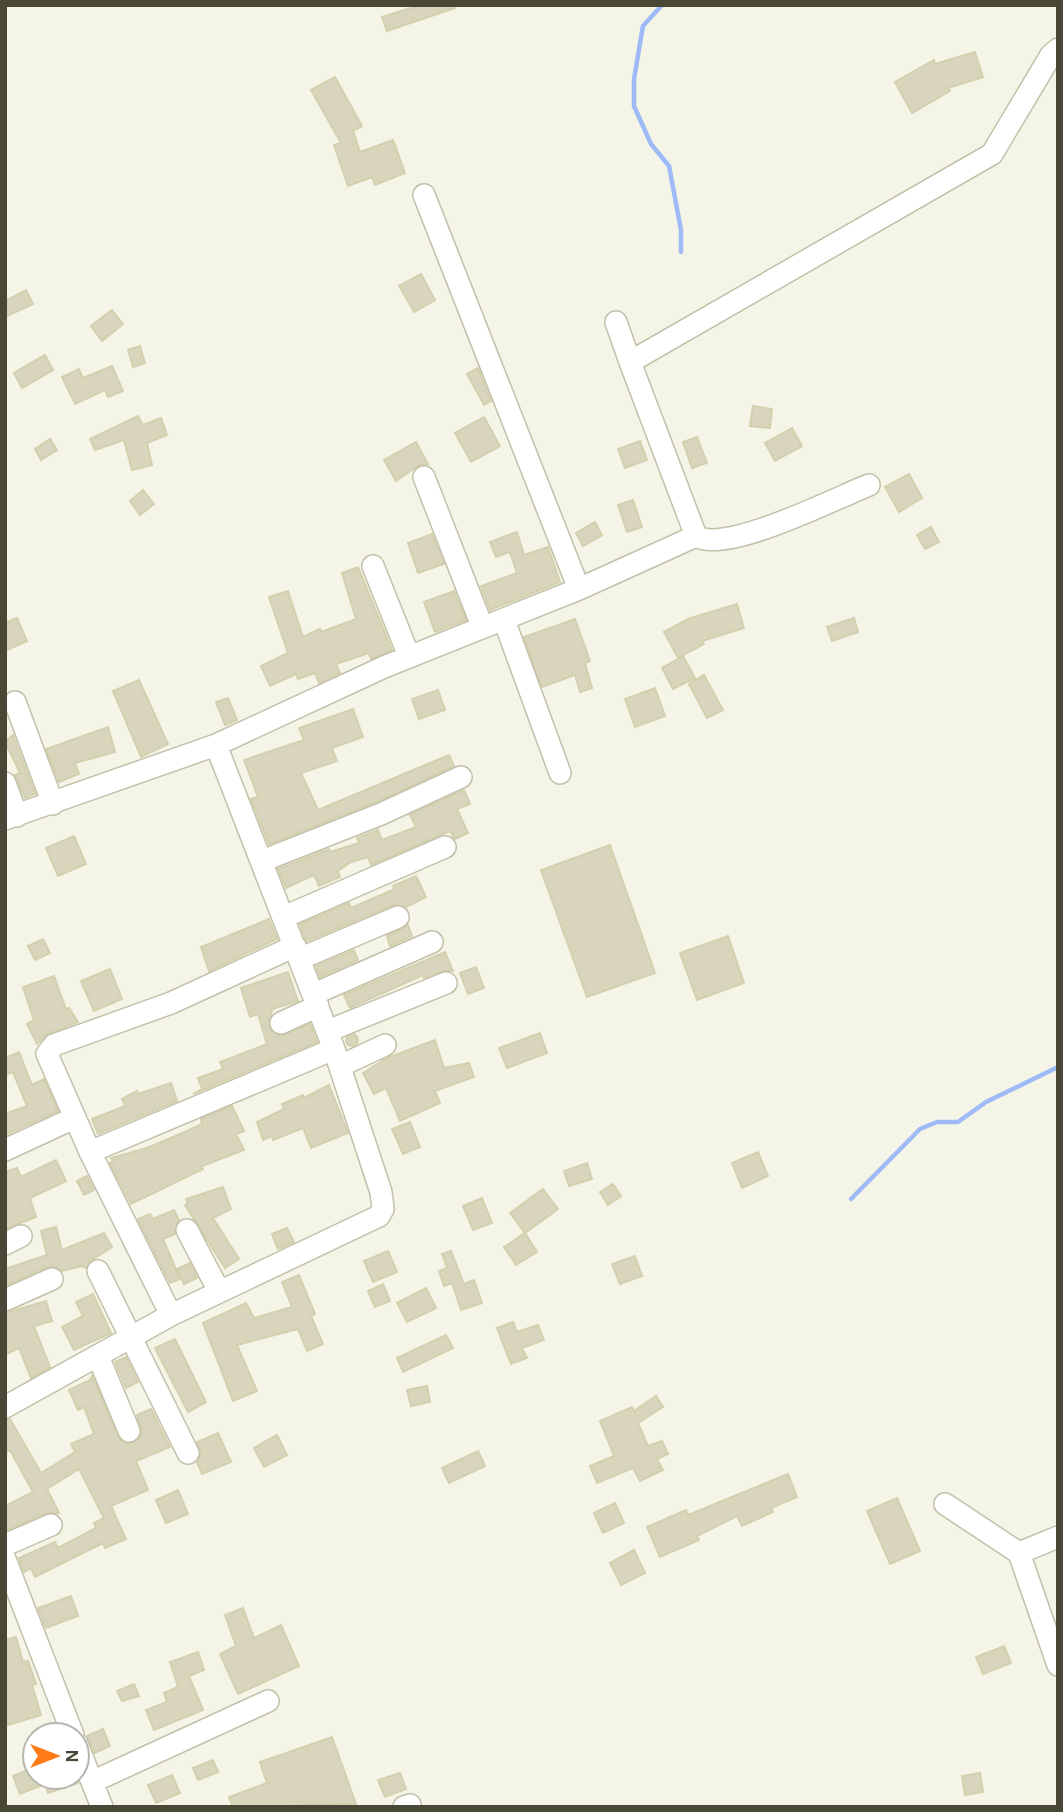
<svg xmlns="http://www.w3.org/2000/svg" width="1063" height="1812" font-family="'Alegreya Sans',sans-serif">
  <rect width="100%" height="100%" fill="#f5f5e7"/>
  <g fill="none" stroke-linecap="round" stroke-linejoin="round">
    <!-- stream -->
    <path stroke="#9ebaf7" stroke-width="4.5" d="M662 5 643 26 634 79V106L651 144 669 166 681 230V252
      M851 1199 920 1129 937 1122H958L986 1102 1058 1067"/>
  </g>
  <!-- building -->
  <path fill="#d8d5bc" stroke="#d3d0ae" stroke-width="2" d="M421 5H455V8L387 31 382 17Z
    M975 52 983 77 948 88 950 91 912 113 895 82 934 60 935 64Z
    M335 77 362 126 353 131 360 152 393 140 405 173 375 185 372 177 348 186 334 145 341 143 311 90Z
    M421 274 435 300 414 312 399 286Z
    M26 290 33 304 5 317V301Z
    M112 310 123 324 102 341 91 326Z
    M140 346 145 363 133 367 128 350Z
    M45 355 53 370 22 388 14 373Z
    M112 366 123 391 108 397 105 390 75 404 62 377 79 369 83 378Z
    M478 368 491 401 484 405 467 374Z
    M753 406 772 409 770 428 750 426Z
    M138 416 143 425 161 418 167 435 147 443 152 465 132 470 124 440 95 450 90 439Z
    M484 417 500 446 471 462 455 433Z
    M792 428 802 446 775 461 765 443Z
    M697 437 707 463 692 468 683 442Z
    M50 439 57 450 41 460 35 449Z
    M640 441 647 460 625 468 618 449Z
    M416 442 428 464 419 465 396 481 384 460Z
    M909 474 922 498 899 512 885 487Z
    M143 490 154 504 140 515 130 501Z
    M633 500 642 527 627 532 618 505Z
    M595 522 602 535 583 546 576 533Z
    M931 527 939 542 925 549 917 535Z
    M517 532 524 555 548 547 560 582 490 610 481 586 517 573 510 552 496 557 490 542Z
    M432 534 444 564 418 573 408 543Z
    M358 567 392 650 371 659 369 653 336 664 340 673 319 683 315 673 298 679 296 674 270 686 261 666 288 653 269 597 288 591 303 637 320 629 321 632 356 619 342 573Z
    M454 591 466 620 435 632 424 602Z
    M737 604 744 628 702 641 704 644 678 658 664 632 688 619Z
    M17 618 27 641 5 651V623Z
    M854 618 858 632 832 641 827 627Z
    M575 619 590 661 585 663 592 688 580 692 575 675 542 687 524 637Z
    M683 656 695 678 673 689 662 668Z
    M704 675 723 710 707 718 689 684Z
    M139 680 168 744 141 757 113 691Z
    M655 688 665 716 635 727 625 699Z
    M438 690 445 710 419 719 412 699Z
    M228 698 237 720 225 725 216 702Z
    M353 709 363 737 332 748 337 761 301 773 318 810 449 755 454 766 376 802 269 844 251 799 258 797 244 760 304 740 299 728Z
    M108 727 115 752 75 763 79 774 59 782 46 749Z
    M13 735 35 794 25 798 15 775 20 773 5 742Z
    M464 790 470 804 457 809 468 833 455 839 450 831 371 865 368 857 351 862 338 871 340 877 319 886 314 875 286 888 278 869 329 849 330 852 359 843 357 838 378 830 382 840 416 827 410 815Z
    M74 836 86 864 58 876 46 848Z
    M610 845 655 973 587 997 541 870Z
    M416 876 426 897 406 907 393 905 307 941 305 938 300 924 349 903 351 908 395 889 393 886Z
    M269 919 277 939 209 971 201 947Z
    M408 925 412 936 390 946 387 936Z
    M728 936 744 983 697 1000 680 953Z
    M43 939 50 953 35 960 28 946Z
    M354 950 358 960 320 977 316 966Z
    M445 952 453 971H442L424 978 423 975 350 1008 344 995Z
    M476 967 484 988 468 994 460 973Z
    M110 969 122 999 94 1011 81 981Z
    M288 972 298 1001 272 1009 269 1028 280 1036 310 1024 317 1042 193 1094 202 1089 198 1078 223 1069 220 1062 267 1044 258 1014 250 1017 241 988Z
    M54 976 66 1009 69 1008 78 1022 50 1033 37 1044 27 1024 34 1020 23 987Z
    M540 1033 547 1053 507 1068 499 1048Z
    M346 1040a6 6 0 1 1 12 0a6 6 0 1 1-12 0Z
    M435 1040 444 1068 469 1063 474 1077 435 1091 440 1103 400 1121 386 1088 374 1094 363 1073 387 1058Z
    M19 1052 32 1085 44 1079 58 1111 5 1135V1114L27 1106 13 1072 5 1075V1058Z
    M171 1083 177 1101 98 1134 92 1119 125 1106 122 1099 137 1091 138 1094Z
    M329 1085 348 1133 311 1148 303 1128 273 1140 272 1136 263 1140 257 1122 284 1109 282 1104 303 1095 304 1098Z
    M232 1106 244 1131 236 1134 244 1150 202 1166 203 1169 131 1204 110 1163 113 1161 111 1158 147 1148 187 1131 202 1124 201 1119Z
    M410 1122 420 1147 403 1154 392 1129Z
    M758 1152 768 1176 742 1188 732 1163Z
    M56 1160 66 1181 30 1198 36 1217 5 1229V1172L17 1168 21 1177Z
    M587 1163 592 1179 569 1186 564 1171Z
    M87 1176 94 1190 84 1195 77 1181Z
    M613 1184 621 1196 608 1205 600 1192Z
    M223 1187 231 1209 213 1218 239 1259 225 1268 185 1205 188 1204 186 1199Z
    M543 1189 558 1209 525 1233 510 1213Z
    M482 1198 492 1223 473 1230 463 1206Z
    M174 1210 179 1220 175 1234 163 1239 180 1279 170 1283 138 1219 150 1214 153 1219Z
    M56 1227 62 1250 104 1233 112 1247 92 1260 86 1268 81 1266 62 1271 54 1266 47 1267 5 1286V1269L47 1255 41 1231Z
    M287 1228 294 1242 278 1249 272 1234Z
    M525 1233 537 1252 516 1265 504 1247Z
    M388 1251 397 1272 373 1282 364 1261Z
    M451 1251 464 1284 474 1280 482 1303 461 1310 452 1283 444 1286 439 1271 447 1268 442 1254Z
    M635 1256 642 1276 620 1284 612 1264Z
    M190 1263 197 1278 184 1284 177 1269Z
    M299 1275 315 1314 311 1316 323 1344 307 1351 298 1329 237 1345 257 1391 233 1401 203 1323 246 1303 254 1318 292 1307 282 1282Z
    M383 1284 390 1301 375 1307 368 1291Z
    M426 1288 436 1308 407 1322 397 1303Z
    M93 1294 111 1333 74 1350 62 1327 83 1316 76 1302Z
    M46 1301 52 1321 34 1326 50 1367 31 1378 19 1348 5 1355V1313Z
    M513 1322 517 1332 538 1325 544 1340 522 1348 527 1358 511 1364 497 1328Z
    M446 1335 453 1348 403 1372 397 1358Z
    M175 1339 206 1402 188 1412 155 1348Z
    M126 1357 138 1382 126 1388 115 1362Z
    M92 1376 121 1441 128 1444 139 1439 142 1432 137 1415 151 1409 170 1447 136 1461 148 1490 111 1506 126 1539 105 1548 103 1543 35 1577 31 1568 24 1572 19 1558 55 1542 58 1548 96 1528 94 1523 104 1518 79 1469 47 1489 59 1513H46L5 1531V1506L33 1492 10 1450 5 1453V1420L10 1419 41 1473 75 1452 71 1444 94 1434 84 1407 78 1410 69 1390 90 1380Z
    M427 1386 430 1402 411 1406 407 1390Z
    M656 1396 663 1407 638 1423 648 1446 662 1441 668 1454 657 1459 663 1470 640 1481 633 1468 597 1483 590 1466 614 1456 600 1421 632 1407 634 1411Z
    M218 1433 231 1462 202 1474 197 1462 201 1453 197 1442Z
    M277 1435 287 1455 264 1467 254 1448Z
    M478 1451 485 1466 449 1483 442 1468Z
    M788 1474 797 1497 771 1508 773 1512 742 1526 737 1516 697 1536 699 1540 660 1557 647 1527 686 1510 688 1515Z
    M178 1490 188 1514 166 1523 156 1500Z
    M897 1498 920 1551 890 1564 867 1511Z
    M615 1503 624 1523 603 1533 594 1513Z
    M634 1550 645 1573 621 1585 610 1563Z
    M71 1596 78 1616 46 1628 38 1608Z
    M243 1608 254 1638 281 1625 299 1666 238 1694 220 1654 236 1646 225 1615Z
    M16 1637 23 1662 28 1661 36 1684 32 1685 41 1715 5 1726V1640Z
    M1004 1646 1011 1663 983 1674 976 1657Z
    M198 1652 204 1670 189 1676 203 1710 154 1730 146 1710 167 1702 164 1693 178 1687 170 1662Z
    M134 1684 139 1696 122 1701 117 1691Z
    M103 1729 110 1746 95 1753 87 1736Z
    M332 1737 356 1804 233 1807 229 1797 267 1783 260 1762Z
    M213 1760 218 1772 198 1780 193 1768Z
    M33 1768 35 1777H76L78 1783 48 1793 45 1784 20 1794 13 1776Z
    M400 1773 406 1789 385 1797 378 1780Z
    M980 1773 983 1792 965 1795 962 1776Z
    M172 1775 180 1793 156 1803 148 1785Z"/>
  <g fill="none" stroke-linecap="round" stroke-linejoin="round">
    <defs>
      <path id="minor" d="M424 195 579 589
        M616 322 630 362
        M424 477 482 626
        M696 536C724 555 836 498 869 485
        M373 566 409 656
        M504 620 560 773
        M15 702 53 804
        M5 783 17 816
        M5 819 216 745 384 667 579 589 696 536 630 362 992 154 1051 55 1058 49
        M262 861 381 814 461 777
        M284 917 445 847
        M299 959 398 917
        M314 994 432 942
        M281 1023 318 1006
        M328 1031 446 983
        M340 1066 385 1045
        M5 1150 74 1118
        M90 1152 334 1049
        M187 1230 219 1291
        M5 1244 21 1236
        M98 1271 188 1453
        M5 1300 52 1279
        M171 1315 90 1152 47 1054 54 1045 171 1003 295 946
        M98 1356 129 1431
        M5 1407 171 1315 379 1216 383 1209 381 1192 334 1049 216 745
        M945 1504 1019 1553 1058 1665
        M5 1545 51 1525
        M1019 1553 1058 1537
        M5 1559 73 1735
        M77 1744 102 1807
        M92 1782 268 1701
        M404 1807 410 1805"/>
    </defs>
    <!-- minor casing -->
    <use href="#minor" stroke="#c2c0a9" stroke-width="24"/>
    <!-- minor -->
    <use href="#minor" stroke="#fff" stroke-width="21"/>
  </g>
  <!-- border -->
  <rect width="1063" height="1812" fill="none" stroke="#494735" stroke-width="14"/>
  <!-- north arrow -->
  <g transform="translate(56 1756) rotate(90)"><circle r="33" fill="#ffffff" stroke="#b6b5ae" stroke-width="2"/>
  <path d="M0-5L12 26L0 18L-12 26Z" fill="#ff7b15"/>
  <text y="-10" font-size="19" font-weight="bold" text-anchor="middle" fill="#494735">N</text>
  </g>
</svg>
